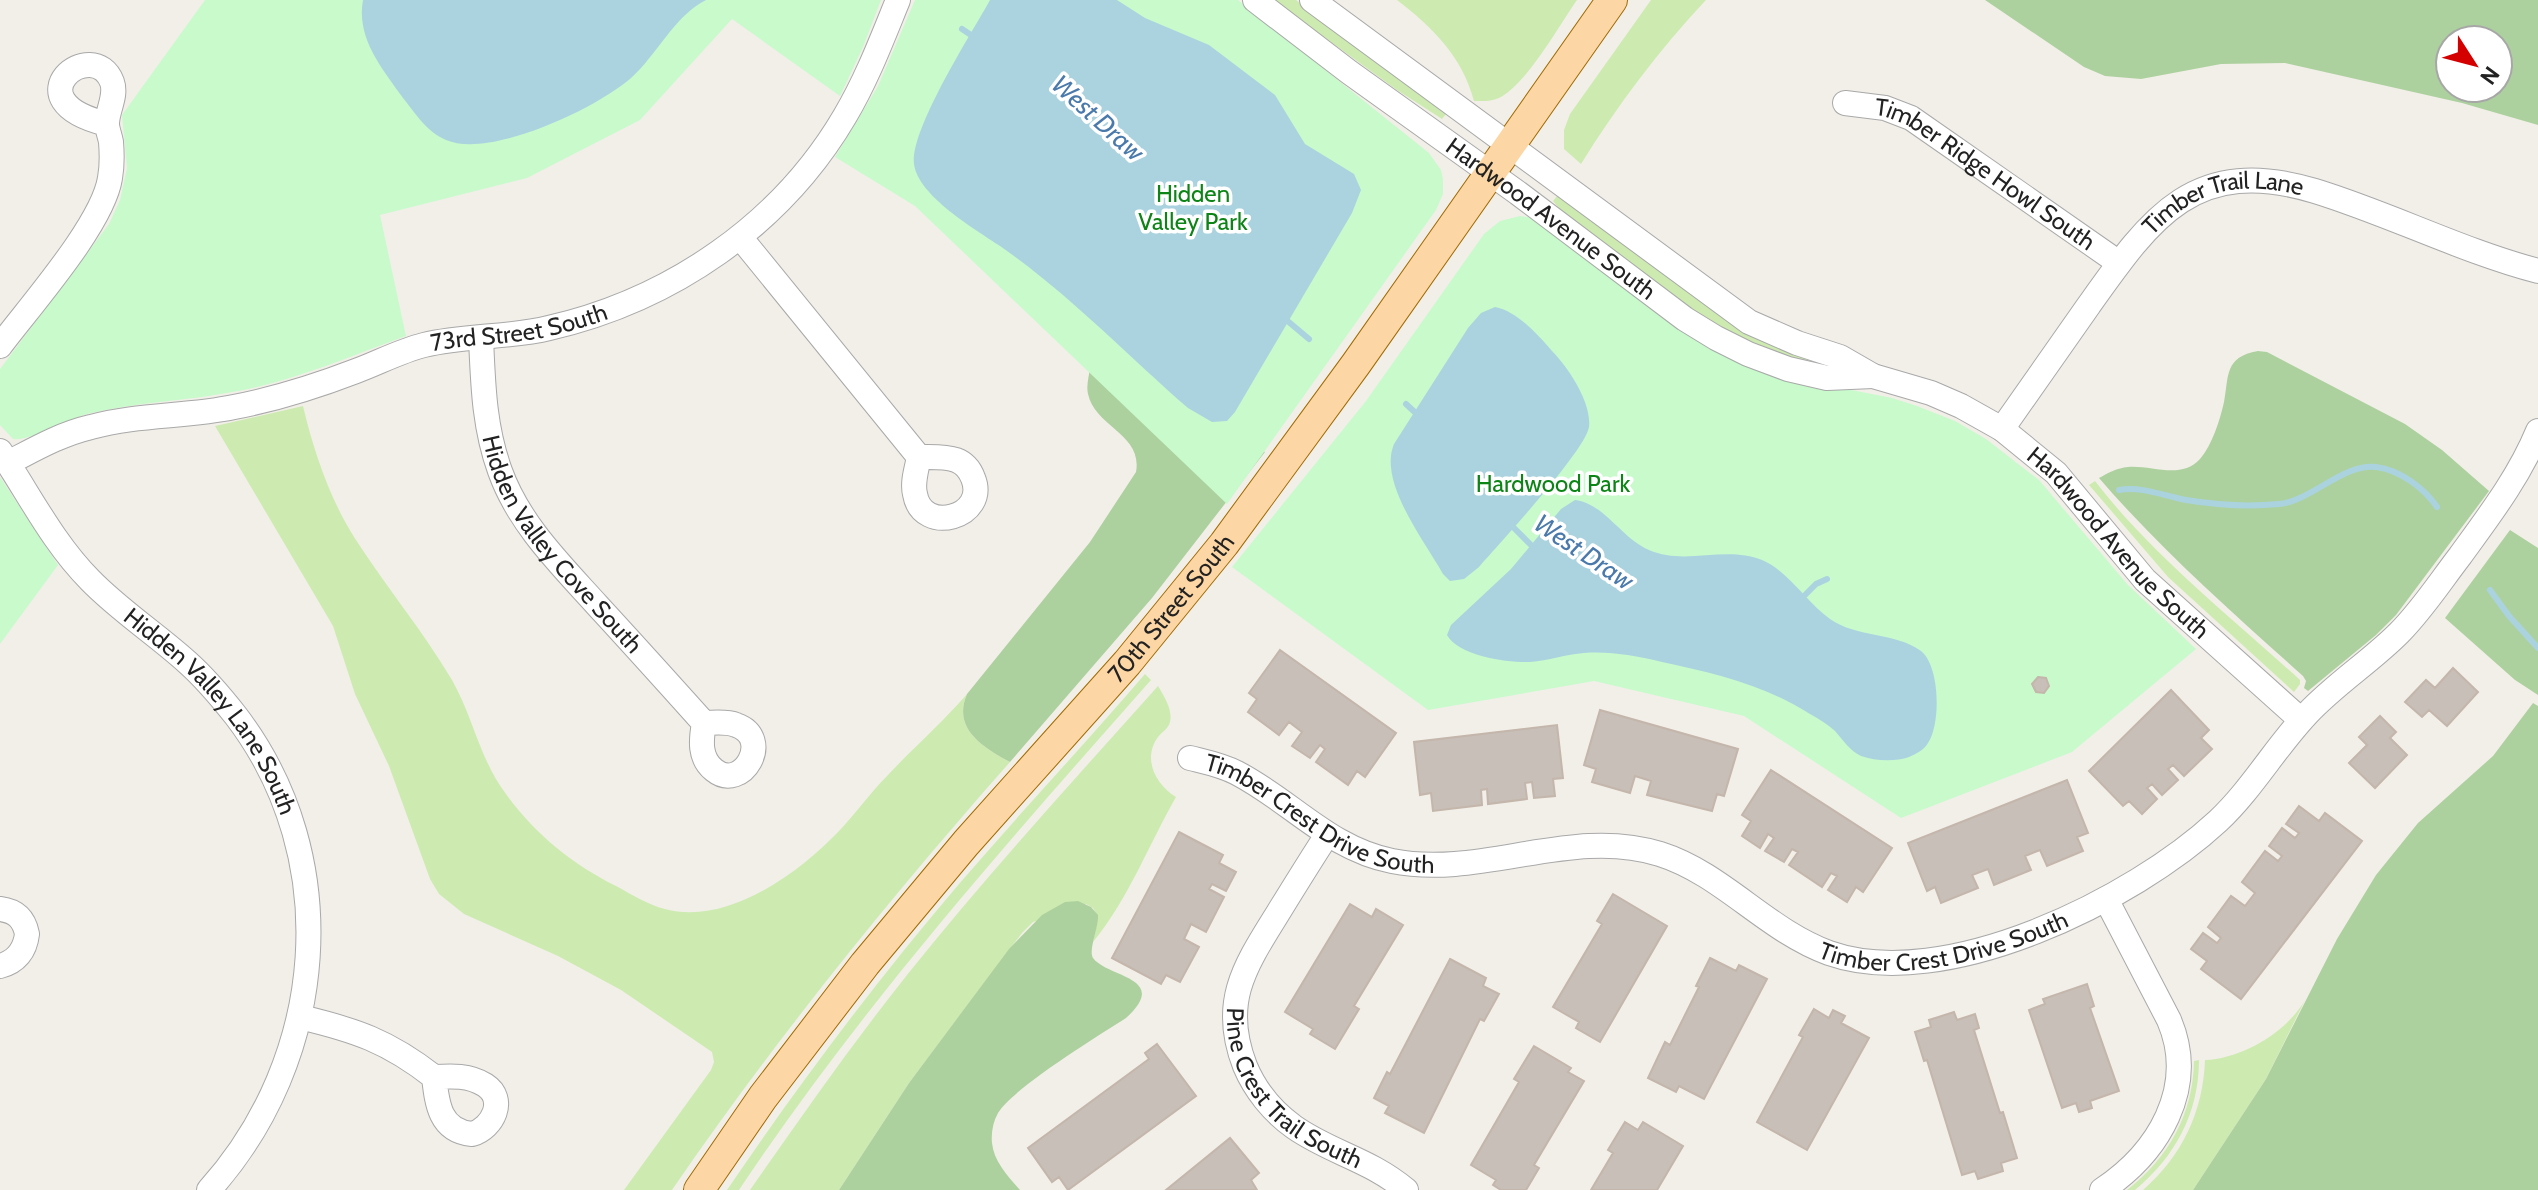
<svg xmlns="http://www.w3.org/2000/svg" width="2538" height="1190" font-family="Cabin,sans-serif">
  <rect width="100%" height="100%" fill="#f2efe9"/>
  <!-- grass -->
  <path fill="#cdebb0" d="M1273 0H1296L1402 78 1446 114 1442 119 1397 90Z
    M1397 0H1577C1559 26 1526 85 1499 98 1490 102 1483 101 1474 101 1462 56 1433 28 1397 0Z
    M1651 0H1706C1659 50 1617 106 1581 164L1564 149V130L1570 114Z
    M1557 196 1575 206 1723 317 1836 365 1835 371 1759 349 1694 312 1563 213 1553 201Z
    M303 406C314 452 330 500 356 540 387 588 423 631 452 680 473 717 480 760 506 794 535 834 572 864 616 886 631 894 648 905 665 909 727 926 799 873 839 831 856 813 870 793 887 776 913 748 942 723 967 694 952 729 983 747 1010 762 889 899 775 1040 672 1190H624L711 1070 714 1062 712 1052 621 990 558 956 464 914 439 894 430 879 389 766 355 694 333 626 215 426Z
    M2095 481C2150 553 2232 618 2300 680V684L2294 692 2168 577 2089 485Z
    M1145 674 1151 680C1006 844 861 1007 739 1190H727C799 1084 876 981 959 884 1020 813 1084 745 1145 674Z
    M1158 686C1164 696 1173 710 1170 722 1168 729 1163 731 1158 737 1142 759 1156 785 1176 797 1148 846 1129 898 1093 942L1098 917 1093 908 1086 904 1033 922 1022 933 909 1083 839 1190H750C801 1117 852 1044 907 975 987 875 1073 781 1158 686Z
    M2305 1000 2266 1079 2193 1190H2143C2182 1156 2203 1112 2205 1060 2242 1058 2286 1033 2305 1000Z
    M2199 1060C2199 1113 2175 1157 2135 1190H2127C2169 1157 2193 1114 2194 1061Z"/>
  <!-- forest -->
  <path fill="#add19e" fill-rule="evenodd" d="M1985 0H2538V125L2462 103 2285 63 2221 64 2141 79 2105 76 2084 67ZM2450 40H2498V88H2450Z
    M2258 351 2267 352 2405 424 2442 450 2489 491 2396 615 2376 635 2308 691 2304 688 2306 681 2303 676C2233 613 2161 550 2099 478 2108 473 2117 468 2128 467 2152 465 2181 480 2200 459 2212 445 2220 420 2224 402 2229 376 2224 357 2258 351Z
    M1090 368 1265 452 1152 598 1010 762C983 747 952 729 967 694L1090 542 1136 472C1143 434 1095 427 1088 394 1086 386 1089 376 1090 368Z
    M2510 530 2538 548V695L2515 680 2445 618Z
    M2533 703 2538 706V1190H2193L2266 1079 2337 939 2376 875 2418 823 2493 756Z
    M1078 901 1091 907 1098 915C1099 927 1088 950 1093 958 1108 978 1171 977 1126 1018 1098 1036 1013 1088 998 1113 993 1122 991 1133 992 1143 994 1162 1008 1176 1020 1190H839L909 1083 1009 949 1042 915 1065 902Z"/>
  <!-- park -->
  <path fill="#c8facc" d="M205 0H881L863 47 840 96 732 19 640 120 527 178 380 215 406 336C350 356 297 380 238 391 188 401 136 402 87 414 68 419 29 442 13 439L0 425V369L109 224 120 200 127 168 122 115Z
    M915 0H1238L1429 153 1441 170 1443 179V194L1436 210 1227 504 915 206 835 157 878 86Z
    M1520 216 1533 218 1816 383 1892 398 1917 406 1955 421 1986 439 2039 480 2128 585 2196 649 2072 752 1901 818 1744 716 1594 681 1428 710 1232 567 1366 401 1484 234 1500 221Z
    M0 477 58 565 0 644Z"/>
  <!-- water -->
  <path fill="#aad3df" d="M363 0H706C674 16 657 55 631 78 597 108 490 159 446 140 427 132 415 113 403 98 382 68 356 38 363 0Z
    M990 0H1117L1145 18 1209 45 1275 95 1305 144 1354 174 1361 190 1352 213 1235 412 1227 421 1212 422 1188 408C1126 354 1068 293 1000 246 975 229 918 196 914 164 910 129 972 33 990 0Z
    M1495 307C1517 311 1538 335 1552 351 1568 367 1592 403 1589 427 1585 451 1500 543 1479 567L1464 579 1450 581 1443 574C1424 540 1378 482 1394 444L1468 328 1481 313Z
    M1575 500C1605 504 1621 538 1649 550 1685 566 1725 545 1762 560 1787 570 1807 603 1830 619 1857 638 1895 632 1921 651 1940 666 1941 724 1928 743 1924 750 1916 754 1909 757 1895 762 1875 761 1861 756 1850 751 1843 740 1835 731 1827 724 1819 719 1810 714 1765 685 1713 673 1662 662 1637 656 1610 651 1584 653 1566 654 1548 661 1530 662 1509 663 1458 656 1447 635L1451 625 1511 569 1561 509Z"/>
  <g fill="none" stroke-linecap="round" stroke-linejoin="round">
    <!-- stream -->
    <path stroke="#aad3df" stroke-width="6" d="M962 29 977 39
      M1284 318 1309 339
      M1406 404 1420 417
      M2119 490C2142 486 2164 496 2186 500 2216 505 2248 507 2279 504 2311 501 2344 463 2376 467 2400 470 2424 488 2437 507
      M1509 523 1535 549
      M2490 590 2509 616 2538 648
      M1799 601 1816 584 1827 579"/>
  </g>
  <!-- building -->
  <path fill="#c7bfb8" stroke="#c4b6ab" stroke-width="2" d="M1280 650 1396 733 1365 777 1357 771 1348 785 1316 762 1325 749 1320 745 1310 758 1292 746 1302 732 1289 722 1279 735 1248 712 1257 699 1249 693Z
    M2453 668 2478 692 2447 726 2429 710 2422 717 2405 702 2426 680 2435 688Z
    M2038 677 2046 678 2049 686 2044 693 2036 692 2032 684Z
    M2171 690 2209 730 2201 738 2212 749 2184 776 2173 765 2168 769 2178 780 2162 795 2152 784 2147 788 2157 799 2142 814 2129 801 2123 806 2089 771Z
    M1600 710 1738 749 1724 796 1717 794 1712 811 1647 795 1651 781 1635 776 1630 793 1592 782 1596 769 1584 765Z
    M2380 716 2396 732 2390 738 2407 755 2375 788 2349 763 2367 745 2359 737Z
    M1557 725 1563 778 1553 779 1555 796 1534 798 1532 782 1525 783 1527 799 1488 804 1487 789 1481 790 1482 805 1433 811 1431 793 1420 795 1414 742Z
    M1771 770 1892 848 1863 892 1856 887 1847 902 1828 890 1837 876 1831 873 1822 887 1789 865 1798 852 1792 849 1784 862 1765 851 1774 838 1768 834 1760 848 1742 836 1751 821 1742 815Z
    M2067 780 2088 833 2077 837 2083 851 2047 866 2040 850 2025 856 2031 870 1994 885 1988 869 1972 875 1978 888 1941 903 1935 887 1927 891 1908 843Z
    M2299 806 2319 821 2325 813 2362 841 2241 999 2201 969 2207 961 2191 949 2203 933 2217 943 2221 938 2208 927 2231 896 2245 906 2255 893 2242 882 2265 851 2278 861 2282 856 2269 846 2282 828 2295 838 2299 833 2286 824Z
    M1179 832 1223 855 1219 863 1236 872 1226 891 1212 884 1209 889 1224 897 1206 932 1191 924 1184 939 1199 947 1180 982 1166 975 1161 984 1112 958Z
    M1613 894 1667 926 1600 1042 1576 1028 1579 1022 1553 1007 1602 924 1597 921Z
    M1350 904 1372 917 1376 909 1403 925 1354 1006 1359 1009 1335 1049 1310 1034 1313 1029 1285 1012Z
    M1710 958 1736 971 1739 965 1767 979 1704 1099 1679 1086 1676 1092 1648 1078 1665 1042 1670 1045 1699 987 1696 986Z
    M1450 959 1486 978 1483 986 1499 994 1484 1021 1480 1019 1424 1133 1385 1113 1389 1106 1374 1098 1387 1072 1390 1074Z
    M2087 984 2094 1006 2090 1008 2119 1091 2090 1101 2092 1108 2079 1112 2076 1103 2062 1108 2029 1010 2045 1004 2043 999Z
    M1814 1009 1829 1018 1833 1010 1845 1016 1841 1023 1869 1038 1807 1150 1757 1122 1803 1037 1799 1035Z
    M1954 1012 1957 1020 1975 1014 1979 1028 1974 1030 2000 1113 2003 1112 2017 1158 2001 1163 2003 1171 1978 1179 1975 1171 1962 1175 1927 1060 1924 1061 1915 1032 1931 1027 1929 1020Z
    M1157 1044 1196 1096 1068 1190 1059 1177 1052 1182 1028 1148 1149 1059 1145 1053Z
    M1534 1046 1571 1068 1568 1072 1584 1081 1534 1165 1539 1168 1526 1190H1501L1493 1185 1496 1180 1471 1165 1519 1082 1514 1079Z
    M1625 1122 1638 1130 1643 1122 1683 1146 1657 1190H1591L1613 1153 1608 1150Z
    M1230 1138 1259 1173 1251 1180 1257 1190H1166Z"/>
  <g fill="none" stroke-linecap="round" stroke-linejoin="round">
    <defs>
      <g id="minor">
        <path id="s1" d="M1255 0 1349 72 1518 193 1685 319 1716 338 1748 354 1788 369 1827 378 1873 376"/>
        <path id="s2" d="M1312 0 1749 322 1797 343 1840 357 1873 376 1931 393 1961 406 2002 429 2056 473 2145 580 2301 720"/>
        <path id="s3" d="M1845 103 1885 108 1911 118 2119 263"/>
        <path d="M740 237 919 457C917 468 912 482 915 494 922 536 989 517 973 478 970 470 964 463 956 460 945 456 931 457 919 457"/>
        <path id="s4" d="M481 338C483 384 484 427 500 471 519 524 560 564 597 605 633 644 669 684 704 723 701 740 699 758 714 770 742 793 774 738 736 725 726 721 714 723 704 723"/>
        <path d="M0 346C30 306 103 224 110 178 112 167 112 154 111 142 110 136 107 129 107 124 107 110 117 96 112 82 94 34 8 100 107 124"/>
        <path id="s5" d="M2002 429C2031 388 2060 346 2089 305 2152 216 2195 155 2315 191 2390 214 2462 251 2538 271"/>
        <path id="s6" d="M0 451C29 494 53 543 90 580 119 610 156 634 187 662 205 678 221 697 236 716 345 859 327 1059 209 1190"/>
        <path id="s7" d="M8 463C35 449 61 434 91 427 137 414 187 417 234 407 276 399 317 386 356 371 378 363 400 351 424 345 465 335 508 338 549 328 671 300 781 225 845 116 867 79 882 39 898 0"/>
        <path id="s8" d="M1190 758C1206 762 1222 765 1237 773 1291 801 1330 849 1392 861 1482 879 1571 826 1660 854 1723 874 1766 930 1829 953 1945 994 2134 899 2218 821 2252 789 2275 748 2307 714 2335 684 2370 662 2399 633 2422 610 2440 582 2460 556 2489 516 2519 477 2538 431"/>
        <path id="s9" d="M1327 835C1310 861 1294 887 1278 913 1245 966 1220 1002 1245 1066 1255 1090 1273 1112 1294 1127 1331 1153 1369 1159 1406 1190"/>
        <path d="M0 909C16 911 24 919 27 934 25 951 16 962 0 966"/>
        <path d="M300 1017C355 1030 388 1041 434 1077 437 1104 440 1131 472 1134 493 1128 507 1099 485 1085 469 1075 452 1076 434 1077"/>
        <path d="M2102 1190C2158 1153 2198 1088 2169 1020L2106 899"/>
      </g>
      <g id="major">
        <path id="s10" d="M699 1190 763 1097 865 964 966 843 1127 663 1224 544 1356 364 1612 0"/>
      </g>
    </defs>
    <!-- minor casing -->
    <use href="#minor" stroke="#a9a9a9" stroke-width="26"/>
    <!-- major casing -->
    <use href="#major" stroke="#a06b00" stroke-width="32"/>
    <!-- minor -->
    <use href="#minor" stroke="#fff" stroke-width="24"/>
    <!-- major -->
    <use href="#major" stroke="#fcd6a4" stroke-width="30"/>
  </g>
  <g text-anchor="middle" stroke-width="7" stroke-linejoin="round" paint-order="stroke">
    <!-- street labels -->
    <g font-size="24" fill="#222" stroke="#fff">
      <text dy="8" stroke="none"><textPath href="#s3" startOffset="160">Timber Ridge Howl South</textPath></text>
      <text dy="8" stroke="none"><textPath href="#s5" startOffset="332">Timber Trail Lane</textPath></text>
      <text dy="8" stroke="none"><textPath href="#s1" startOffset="368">Hardwood Avenue South</textPath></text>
      <text dy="8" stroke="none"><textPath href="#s7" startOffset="532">73rd Street South</textPath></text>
      <text dy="8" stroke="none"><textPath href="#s4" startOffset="230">Hidden Valley Cove South</textPath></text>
      <text dy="8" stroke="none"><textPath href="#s2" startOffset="982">Hardwood Avenue South</textPath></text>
      <text dy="8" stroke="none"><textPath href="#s10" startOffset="750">70th Street South</textPath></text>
      <text dy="8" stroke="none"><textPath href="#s6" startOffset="338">Hidden Valley Lane South</textPath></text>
      <text dy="8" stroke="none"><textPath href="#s8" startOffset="144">Timber Crest Drive South</textPath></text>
      <text dy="8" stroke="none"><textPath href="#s8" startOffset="814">Timber Crest Drive South</textPath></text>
      <text dy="8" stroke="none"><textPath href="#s9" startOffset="304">Pine Crest Trail South</textPath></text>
    </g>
    <!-- park labels -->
    <g font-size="24" fill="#0c8416" stroke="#fff">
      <text x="1193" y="202">Hidden<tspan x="1193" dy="28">Valley Park</tspan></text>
      <text x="1553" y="492">Hardwood Park</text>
    </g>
    <!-- water labels -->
    <g font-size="26" font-style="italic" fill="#4a7aab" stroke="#fff">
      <text transform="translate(1098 118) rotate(42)" y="9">West Draw</text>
      <text transform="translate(1584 552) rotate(34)" y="9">West Draw</text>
    </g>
  </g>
  <!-- north arrow -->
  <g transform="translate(2474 64) rotate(126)"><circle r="38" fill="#ffffff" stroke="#a7a7a7" stroke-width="2"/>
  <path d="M0-6L14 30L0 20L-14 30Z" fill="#d40000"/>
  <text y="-12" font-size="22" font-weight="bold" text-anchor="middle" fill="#222222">N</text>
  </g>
</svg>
